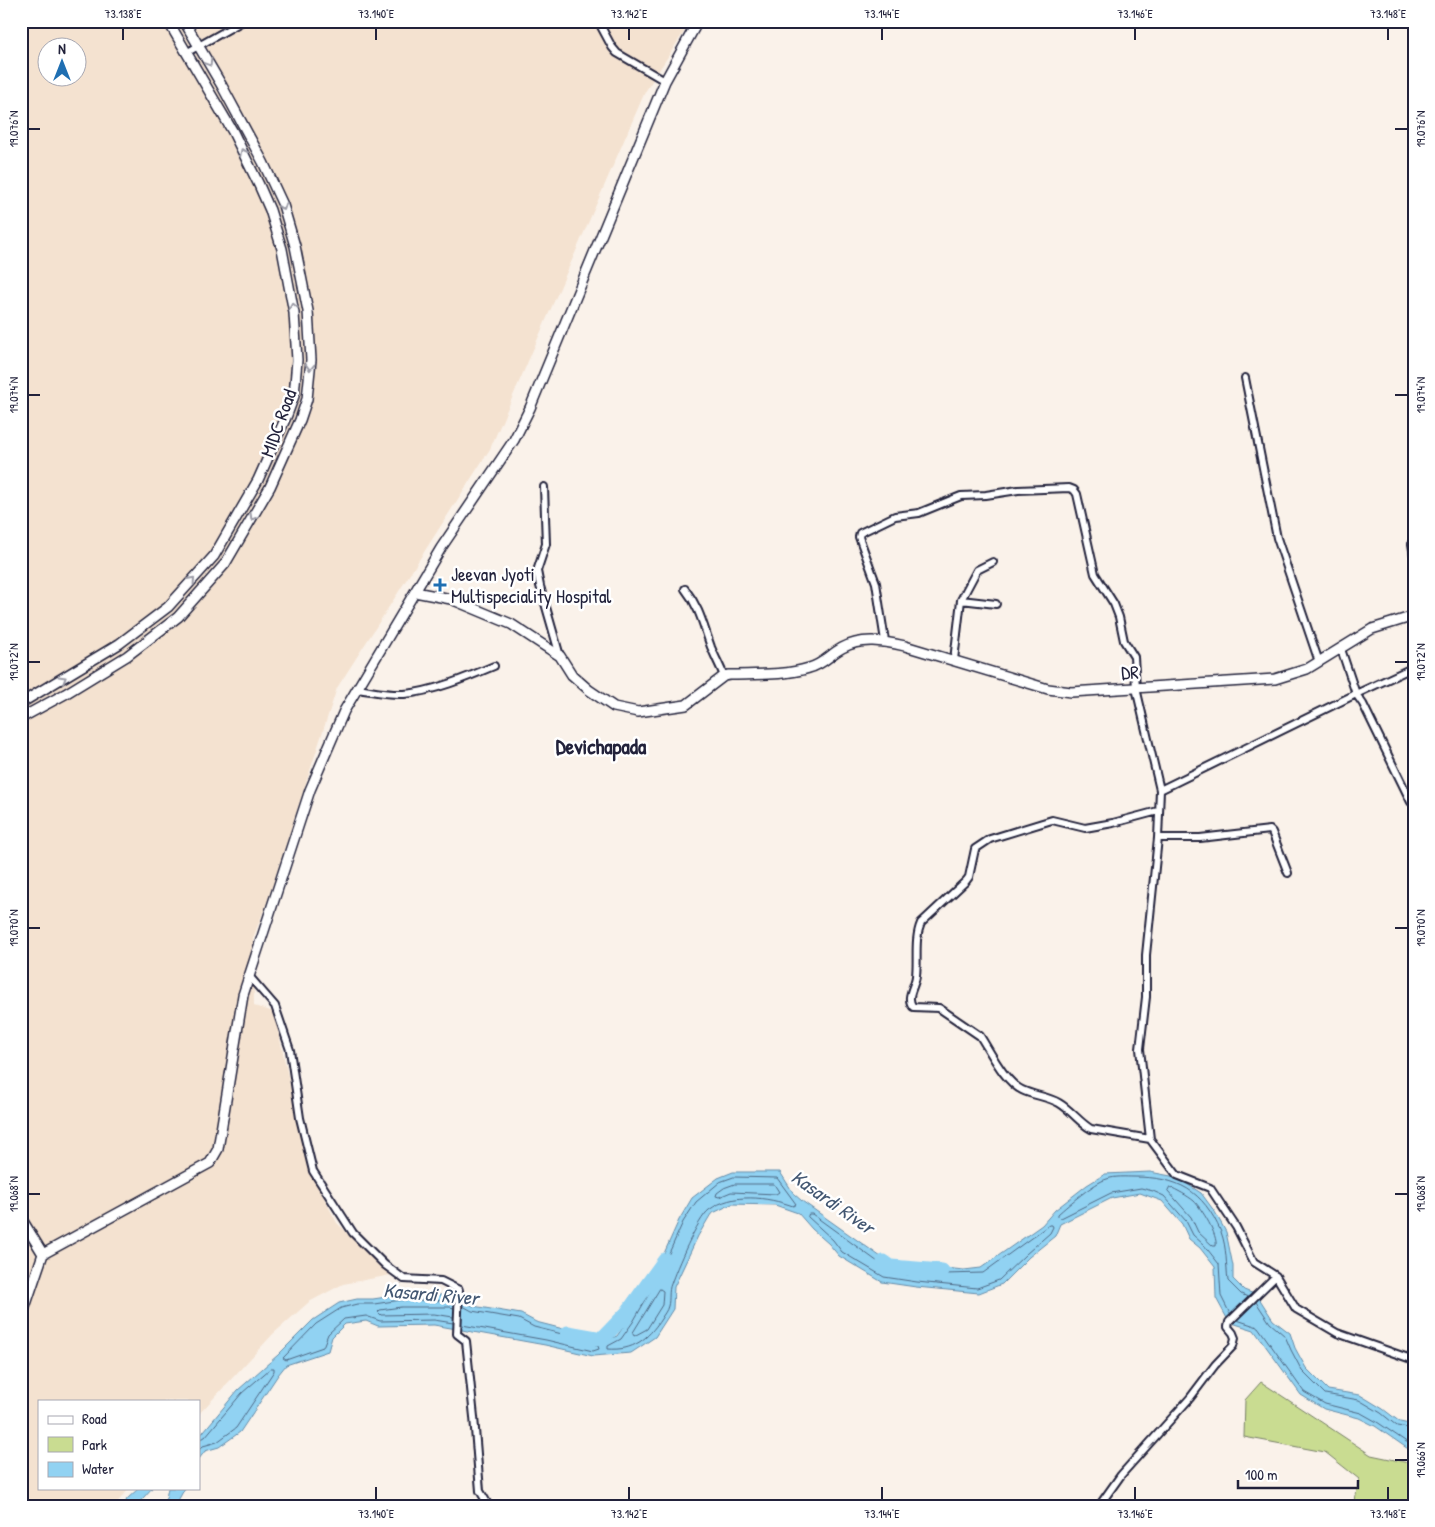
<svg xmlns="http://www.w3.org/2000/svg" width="1435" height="1527" font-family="'Patrick Hand',sans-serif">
  <rect width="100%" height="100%" fill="#faf2ea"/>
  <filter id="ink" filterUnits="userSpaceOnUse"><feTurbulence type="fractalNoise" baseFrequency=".02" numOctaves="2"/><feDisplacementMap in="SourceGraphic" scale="10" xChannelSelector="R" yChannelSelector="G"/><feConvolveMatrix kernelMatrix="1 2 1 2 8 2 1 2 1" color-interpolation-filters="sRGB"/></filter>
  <g filter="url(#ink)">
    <!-- built -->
    <path fill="#f4e2d0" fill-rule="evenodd" d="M21 21H691L645 92 490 449 337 688 267 902 253 938 254 1006 274 1012 308 1167 337 1223 391 1275 343 1284 309 1302 273 1334 199 1414V1401H39V1488H130L114 1506H21ZM48 48H78V78H48Z"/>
    <!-- green -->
    <path fill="#c9dc91" stroke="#767f66" d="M1261 1382 1371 1455 1414 1464V1506H1354L1359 1479 1325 1452 1244 1437 1245 1400Z"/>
    <!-- water -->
    <path fill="#91d2f2" stroke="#658ca9" d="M733 1172H780L794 1194 802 1201 881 1257 907 1270 945 1268 964 1270 981 1268 1042 1225 1055 1210 1087 1185 1105 1174 1150 1172 1176 1177 1201 1193 1215 1212 1226 1232 1233 1266V1279L1244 1290 1257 1295 1273 1320 1290 1333 1295 1348 1306 1368 1328 1390 1360 1395 1383 1409 1400 1422 1414 1425V1453L1375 1426 1359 1418 1324 1409 1301 1395 1254 1330 1229 1322 1216 1298 1215 1267 1200 1248 1189 1239 1182 1224 1162 1201 1140 1193 1112 1198 1060 1224 1055 1236 1029 1257 1002 1284 979 1293 916 1287 882 1282 839 1256 829 1244 812 1229 798 1213 775 1205 732 1204 711 1214 698 1236 674 1287 673 1309 655 1337 631 1353 593 1356 545 1345 434 1325 378 1326 366 1321 345 1324 332 1337 328 1351 286 1365 278 1375 240 1432 219 1447 205 1451 199 1459V1437L238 1390 278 1355 313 1320 339 1303 357 1299H373L400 1295H453L473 1306 521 1314 536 1322 583 1334 602 1342 617 1336 628 1320 653 1278 679 1220 692 1198 718 1178Z
      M139 1488H152L136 1506H124L127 1499Z
      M168 1488H185L175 1506H162L166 1498Z"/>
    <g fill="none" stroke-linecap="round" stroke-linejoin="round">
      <!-- shore -->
      <path stroke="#4e6884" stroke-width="1" d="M734 1177 777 1178 796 1204 793 1206C767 1197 733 1192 709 1210 698 1218 676 1269 671 1284 668 1291 670 1299 668 1306 667 1311 663 1315 661 1319 648 1339 633 1351 608 1349V1346L621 1339 633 1322 657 1280 683 1222 696 1202 720 1182Z
        M735 1184H774L779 1192 776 1194 731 1192 719 1197 716 1196 717 1193 724 1188Z
        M1170 1187C1177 1190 1188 1196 1194 1201 1202 1209 1218 1235 1216 1246H1213L1198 1232 1191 1217 1168 1191Z
        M809 1214H812L878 1262 907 1275 983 1273 1049 1225H1052L1053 1227 1050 1233 1026 1254 999 1280 977 1288 917 1282 884 1277 842 1252 833 1240 808 1217Z
        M660 1289 663 1291 662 1305 647 1329 634 1336 633 1333Z
        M1256 1302 1270 1323 1285 1336 1291 1350 1302 1371 1325 1394 1359 1400 1381 1413 1397 1426 1414 1429
        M1230 1314 1221 1296 1219 1264 1204 1245 1193 1235 1186 1221 1164 1196 1153 1191 1141 1188 1111 1193 1061 1218 1058 1217V1214C1068 1205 1095 1182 1107 1179 1115 1176 1126 1177 1134 1177 1178 1177 1203 1190 1221 1232 1227 1248 1226 1265 1228 1281L1241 1294 1248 1297
        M453 1317 434 1314 381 1315 378 1312 380 1310 401 1307H450L454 1308
        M1237 1320 1258 1327 1304 1392 1325 1404 1361 1413 1377 1422 1414 1447
        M453 1323 434 1320 380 1321 366 1316 344 1319 328 1334 323 1347 286 1360 283 1358 316 1324 341 1308 357 1304H374L401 1300 454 1301
        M462 1325 546 1340 593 1351 599 1349 598 1346 582 1339 534 1327 519 1319 472 1311 463 1306
        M199 1439 205 1437 242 1393 271 1368H274V1371L236 1428 217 1442 203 1446 199 1450"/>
      <!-- river -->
      <path stroke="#91d2f2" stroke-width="15" d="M884 1262 891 1267 942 1271
        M568 1333 602 1339 627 1313 665 1260"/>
      <defs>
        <path id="street" d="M598 21 612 47 617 53 665 81
          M186 53 243 21
          M1245 378 1277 538 1319 662
          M544 487 546 544 537 571 540 586 560 656
          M1412 544 1414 556
          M685 589C700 608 703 625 711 647 715 657 720 666 724 676
          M961 600 996 604
          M885 641 876 583 859 537 860 533 895 516 919 513 961 496 986 495 1018 490 1069 488 1074 490 1077 494 1095 574 1114 604 1119 617 1124 641 1134 657 1136 688 1160 790 1158 838 1146 955V997L1140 1049 1150 1139 1177 1175 1210 1188 1236 1227 1254 1262 1276 1276 1296 1309 1337 1333 1414 1360
          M1341 649 1356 694 1363 704 1411 802 1414 801
          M954 660 961 600 977 570 993 562
          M357 689C372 691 388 695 404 694 432 692 468 677 494 666
          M1160 790 1356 694 1414 667
          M1158 838H1200L1270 830 1272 832 1288 873
          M249 976 275 1006 290 1050 300 1118 313 1171 353 1233 385 1265 404 1279 441 1281 459 1290 457 1334 466 1341 474 1417 480 1491 489 1506
          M1150 1139 1091 1129C1079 1122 1071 1110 1059 1103 1047 1096 1034 1096 1022 1090 1005 1082 991 1053 980 1036L939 1008 913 1007C905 997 915 987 916 976 918 959 914 939 921 923L966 881 969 877 975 849 990 839 1052 820 1085 828 1113 823 1158 811
          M1099 1506 1121 1475 1190 1398 1215 1365 1233 1346 1235 1338 1233 1333 1228 1327 1229 1322 1276 1276"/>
        <path id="secondary" d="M415 592 451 599 511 624 560 656 572 675 589 690 614 707 638 712 686 705 724 676 729 675C755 674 784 676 809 668 824 664 829 655 842 648 862 637 883 641 905 646L1048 689 1071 692 1275 679 1307 669 1372 629 1414 616
          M21 703 119 644 168 607 214 556 258 480 287 415 294 396 297 360 294 313 282 249 270 210 259 185 233 132 168 21
          M21 718 65 694 127 656 178 617 225 564 270 487 300 420 307 399 311 360 308 311 295 246 283 205 263 162 222 86 184 21
          M21 1218 43 1254
          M21 1319 43 1254 210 1163 218 1149 243 995 310 790 344 711 441 548 514 440 530 408 665 81 698 21"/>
      </defs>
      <!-- street casing -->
      <use href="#street" stroke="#22223b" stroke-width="10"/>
      <!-- secondary casing -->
      <use href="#secondary" stroke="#22223b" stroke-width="12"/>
      <!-- street -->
      <use href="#street" stroke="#fff" stroke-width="6"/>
      <!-- secondary -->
      <use href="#secondary" stroke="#fff" stroke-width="9"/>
    </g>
    <!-- one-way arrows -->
    <defs><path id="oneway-chevron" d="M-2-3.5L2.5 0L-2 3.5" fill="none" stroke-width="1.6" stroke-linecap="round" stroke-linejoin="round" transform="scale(1.25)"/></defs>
    <g stroke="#9c9ca7">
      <use href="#oneway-chevron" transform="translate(209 63) rotate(59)"/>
      <use href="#oneway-chevron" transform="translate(243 152) rotate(-117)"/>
      <use href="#oneway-chevron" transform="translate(283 207) rotate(71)"/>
      <use href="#oneway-chevron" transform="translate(293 306) rotate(-99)"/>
      <use href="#oneway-chevron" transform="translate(310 367) rotate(92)"/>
      <use href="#oneway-chevron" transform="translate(253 517) rotate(120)"/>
      <use href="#oneway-chevron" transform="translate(192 580) rotate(-48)"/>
      <use href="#oneway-chevron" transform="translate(63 679) rotate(-31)"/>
    </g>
  </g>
  <!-- ticks -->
  <path fill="none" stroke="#22223b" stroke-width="2" d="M123 28V40M376 28V40M629 28V40M882 28V40M1135 28V40M1388 28V40M28 129H40M1395 129H1408M28 395H40M1395 395H1408M28 662H40M1395 662H1408M28 928H40M1395 928H1408M28 1194H40M1395 1194H1408M1395 1460H1408M376 1487V1500M629 1487V1500M882 1487V1500M1135 1487V1500M1388 1487V1500"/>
  <!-- markers -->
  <path fill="#1f6fb2" stroke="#fff" stroke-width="2" d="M437.5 577.5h5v5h5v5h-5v5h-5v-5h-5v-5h5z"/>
  <g text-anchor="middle" stroke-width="5" stroke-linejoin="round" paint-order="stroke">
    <!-- street labels -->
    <g font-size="19" fill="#22223b" stroke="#fff">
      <text transform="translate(278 423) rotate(-70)" y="7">MIDC Road</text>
      <text transform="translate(1130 672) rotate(-3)" y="7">DR</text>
    </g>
    <!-- poi labels -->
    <g font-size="19" fill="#22223b" stroke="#fff" text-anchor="start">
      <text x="451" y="581">Jeevan Jyoti<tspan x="451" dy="22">Multispeciality Hospital</tspan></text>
    </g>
    <!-- water labels -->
    <g font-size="20" font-style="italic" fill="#435772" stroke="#fff">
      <text transform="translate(833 1202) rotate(35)" y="7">Kasardi River</text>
      <text transform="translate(431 1294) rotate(5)" y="7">Kasardi River</text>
    </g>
    <!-- quarter labels -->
    <g font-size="21" font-weight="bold" fill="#22223b" stroke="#fff">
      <text x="601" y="754">Devichapada</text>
    </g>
  </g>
  <!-- margin -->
  <rect width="1435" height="1527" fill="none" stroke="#fff" stroke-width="55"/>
  <!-- legend -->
  <rect x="38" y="1400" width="162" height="90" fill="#ffffff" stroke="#a7a7b1"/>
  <rect x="48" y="1416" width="25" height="8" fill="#ffffff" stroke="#a7a7b1"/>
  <text x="82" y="1424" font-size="15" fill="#22223b">Road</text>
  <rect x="48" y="1437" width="25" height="15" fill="#c9dc91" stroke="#a7a7b1"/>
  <text x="82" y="1450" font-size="15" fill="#22223b">Park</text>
  <rect x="48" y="1462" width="25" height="15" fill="#91d2f2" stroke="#a7a7b1"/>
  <text x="82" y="1474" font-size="15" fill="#22223b">Water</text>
  <!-- north arrow -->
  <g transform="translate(62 62)"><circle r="24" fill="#ffffff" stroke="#a7a7b1"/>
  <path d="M0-4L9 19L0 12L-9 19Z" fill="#1f6fb2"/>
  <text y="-8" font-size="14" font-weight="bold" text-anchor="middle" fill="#22223b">N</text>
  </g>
  <!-- scale -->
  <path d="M1238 1480v8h120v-8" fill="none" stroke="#22223b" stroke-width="2.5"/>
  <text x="1245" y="1480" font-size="15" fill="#22223b" stroke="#ffffff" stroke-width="4" paint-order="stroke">100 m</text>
  <rect x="28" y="28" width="1380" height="1472" fill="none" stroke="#22223b" stroke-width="2"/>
  <g font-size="12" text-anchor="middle" fill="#22223b">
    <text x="123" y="18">73.138°E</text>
    <text x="376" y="18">73.140°E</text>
    <text x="629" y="18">73.142°E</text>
    <text x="882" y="18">73.144°E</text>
    <text x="1135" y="18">73.146°E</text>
    <text x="1388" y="18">73.148°E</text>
    <text transform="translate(14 129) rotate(-90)" y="4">19.076°N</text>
    <text transform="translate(1421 129) rotate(-90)" y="4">19.076°N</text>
    <text transform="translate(14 395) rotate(-90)" y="4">19.074°N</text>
    <text transform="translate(1421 395) rotate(-90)" y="4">19.074°N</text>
    <text transform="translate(14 662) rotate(-90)" y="4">19.072°N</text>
    <text transform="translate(1421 662) rotate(-90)" y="4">19.072°N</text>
    <text transform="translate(14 928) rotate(-90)" y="4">19.070°N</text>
    <text transform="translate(1421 928) rotate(-90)" y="4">19.070°N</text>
    <text transform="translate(14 1194) rotate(-90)" y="4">19.068°N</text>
    <text transform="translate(1421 1194) rotate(-90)" y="4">19.068°N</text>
    <text transform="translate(1421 1460) rotate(-90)" y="4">19.066°N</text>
    <text x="376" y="1518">73.140°E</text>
    <text x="629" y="1518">73.142°E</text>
    <text x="882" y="1518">73.144°E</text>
    <text x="1135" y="1518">73.146°E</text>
    <text x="1388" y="1518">73.148°E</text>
  </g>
</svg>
